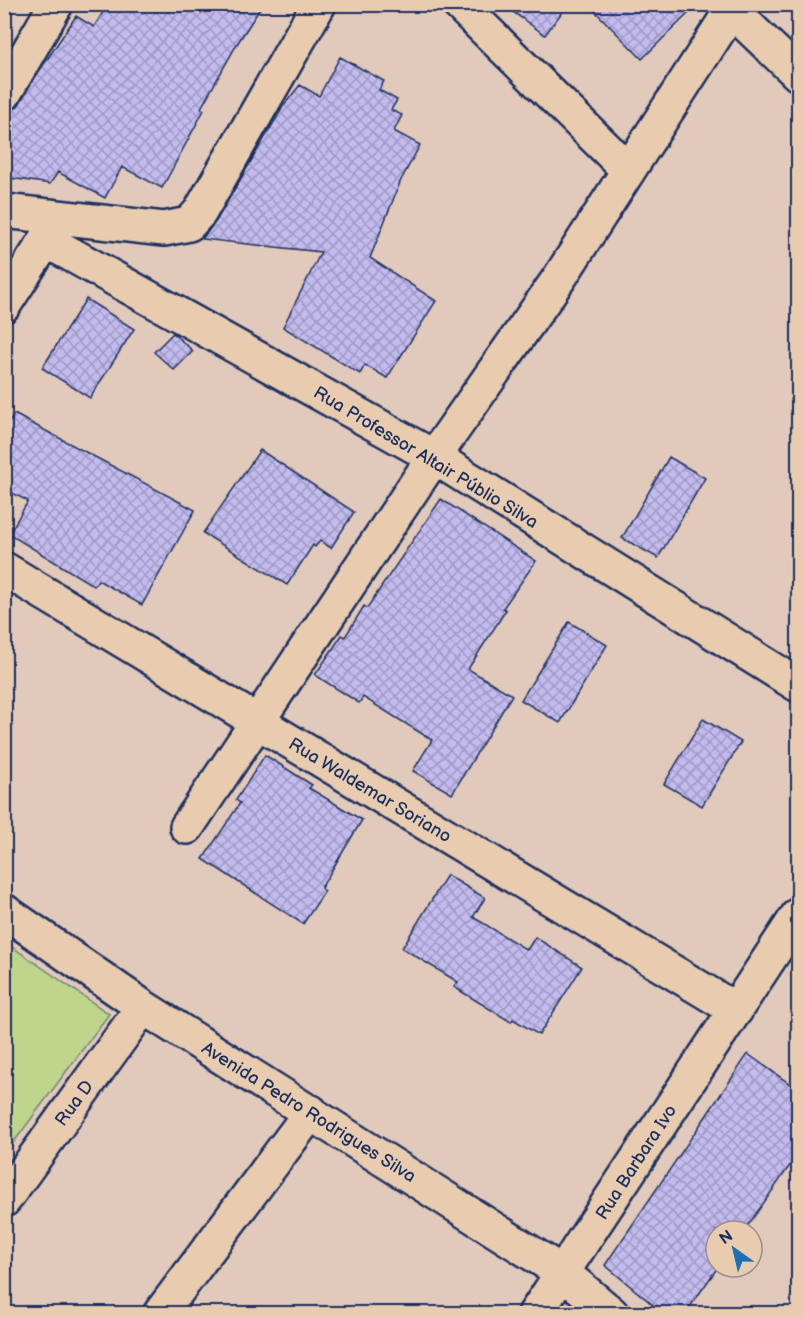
<svg xmlns="http://www.w3.org/2000/svg" width="803" height="1318" font-family="'Balsamiq Sans',sans-serif">
  <defs>
    <pattern id="building-cross-hatch" width="8" height="8" patternUnits="userSpaceOnUse" patternTransform="scale(1.5)"><rect width="8" height="8" fill="#c3bbed"/><path d="M0 0l8 8M0 8l8-8" fill="none" stroke="#9e98c3"/></pattern>
  </defs>
  <rect width="100%" height="100%" fill="#e1c9bc"/>
  <filter id="ink" filterUnits="userSpaceOnUse"><feTurbulence type="fractalNoise" baseFrequency=".0167" numOctaves="2"/><feDisplacementMap in="SourceGraphic" scale="12" xChannelSelector="R" yChannelSelector="G"/><feConvolveMatrix kernelMatrix="1 2 1 2 8 2 1 2 1" color-interpolation-filters="sRGB"/></filter>
  <g filter="url(#ink)">
    <!-- green -->
    <path fill="#bed58b" stroke="#6c8274" stroke-width="1.5" d="M5 942 109 1014 5 1154Z"/>
    <!-- building -->
    <path fill="url(#building-cross-hatch)" stroke="#1b2f5e" stroke-width="1.5" d="M108 4H263L237 44 201 108 204 110 162 188 122 167 105 198 58 172 50 184 4 177V124L76 16 94 27Z
      M502 4H568L545 35Z
      M588 4H698L642 59Z
      M340 57 384 81 379 90 397 100 391 110 402 115 394 131 420 145 401 180 370 258 436 301 387 378 365 365 360 374 283 327 321 252 202 239 216 221 284 105 300 85 319 96Z
      M86 299 134 329 90 398 42 368Z
      M173 333 193 351 174 370 154 352Z
      M14 414 195 510 142 605 98 580 94 586 9 534 28 501 4 489V432Z
      M260 450 354 512 331 548 320 541 315 547 313 545 287 585 203 533Z
      M669 457 705 478 658 558 622 538Z
      M441 499 536 561 503 608 506 610 468 669 512 695 452 794 413 771 432 740 363 697 359 703 315 675 342 635 345 637 364 606 367 608Z
      M569 622 607 645 560 723 521 700Z
      M703 719 741 742 702 806 664 784Z
      M265 755 312 785 309 788 362 820 321 888 325 891 303 924 203 859 240 803 236 800Z
      M447 875 485 898 473 917 527 950 535 937 582 967 539 1035 513 1019 511 1022 454 987 458 982 402 948Z
      M748 1054 798 1090V1154L744 1231H716V1267H718L685 1314H664L605 1265Z"/>
    <g fill="none" stroke-linecap="round" stroke-linejoin="round">
      <defs>
        <path id="minor" d="M459 4 628 170
          M725 4 798 74
          M4 94 56 4
          M4 211 164 229 189 224 200 212 319 4
          M47 241 434 457 798 685
          M4 305 57 223
          M4 569 736 1010
          M187 827 434 457 560 277 731 11
          M4 911 143 1007 563 1273 612 1314
          M4 1200 143 1007
          M160 1314 311 1112
          M535 1314 798 915"/>
      </defs>
      <!-- minor casing -->
      <use href="#minor" stroke="#1b2f5e" stroke-width="38"/>
      <!-- minor -->
      <use href="#minor" stroke="#e9ccb0" stroke-width="33"/>
    </g>
  </g>
  <g text-anchor="middle" stroke-width="4.5" stroke-linejoin="round" paint-order="stroke">
    <!-- street labels -->
    <g font-size="18" fill="#1b2f5e" stroke="#e9ccb0">
      <text transform="translate(426 457) rotate(31)" y="6">Rua Professor Altair Públio Silva</text>
      <text transform="translate(370 790) rotate(31)" y="6">Rua Waldemar Soriano</text>
      <text transform="translate(74 1103) rotate(-54)" y="6">Rua D</text>
      <text transform="translate(309 1112) rotate(32)" y="6">Avenida Pedro Rodrigues Silva</text>
      <text transform="translate(636 1162) rotate(-57)" y="6">Rua Barbara Ivo</text>
    </g>
  </g>
  <!-- margin -->
  <rect width="803" height="1318" fill="none" stroke="#e9ccb0" stroke-width="24"/>
  <rect x="12" y="12" width="779" height="1294" fill="none" stroke="#1b2f5e" stroke-width="2" filter="url(#ink)"/>
  <!-- north arrow -->
  <g transform="translate(734 1249) rotate(326)"><circle r="28" fill="#e9ccb0" stroke="#978d8f" stroke-width="1.5"/>
  <path d="M0-4.5L10 22L0 15L-10 22Z" fill="#1f6fb2"/>
  <text y="-9" font-size="16" font-weight="bold" text-anchor="middle" fill="#1b2f5e">N</text>
  </g>
</svg>
